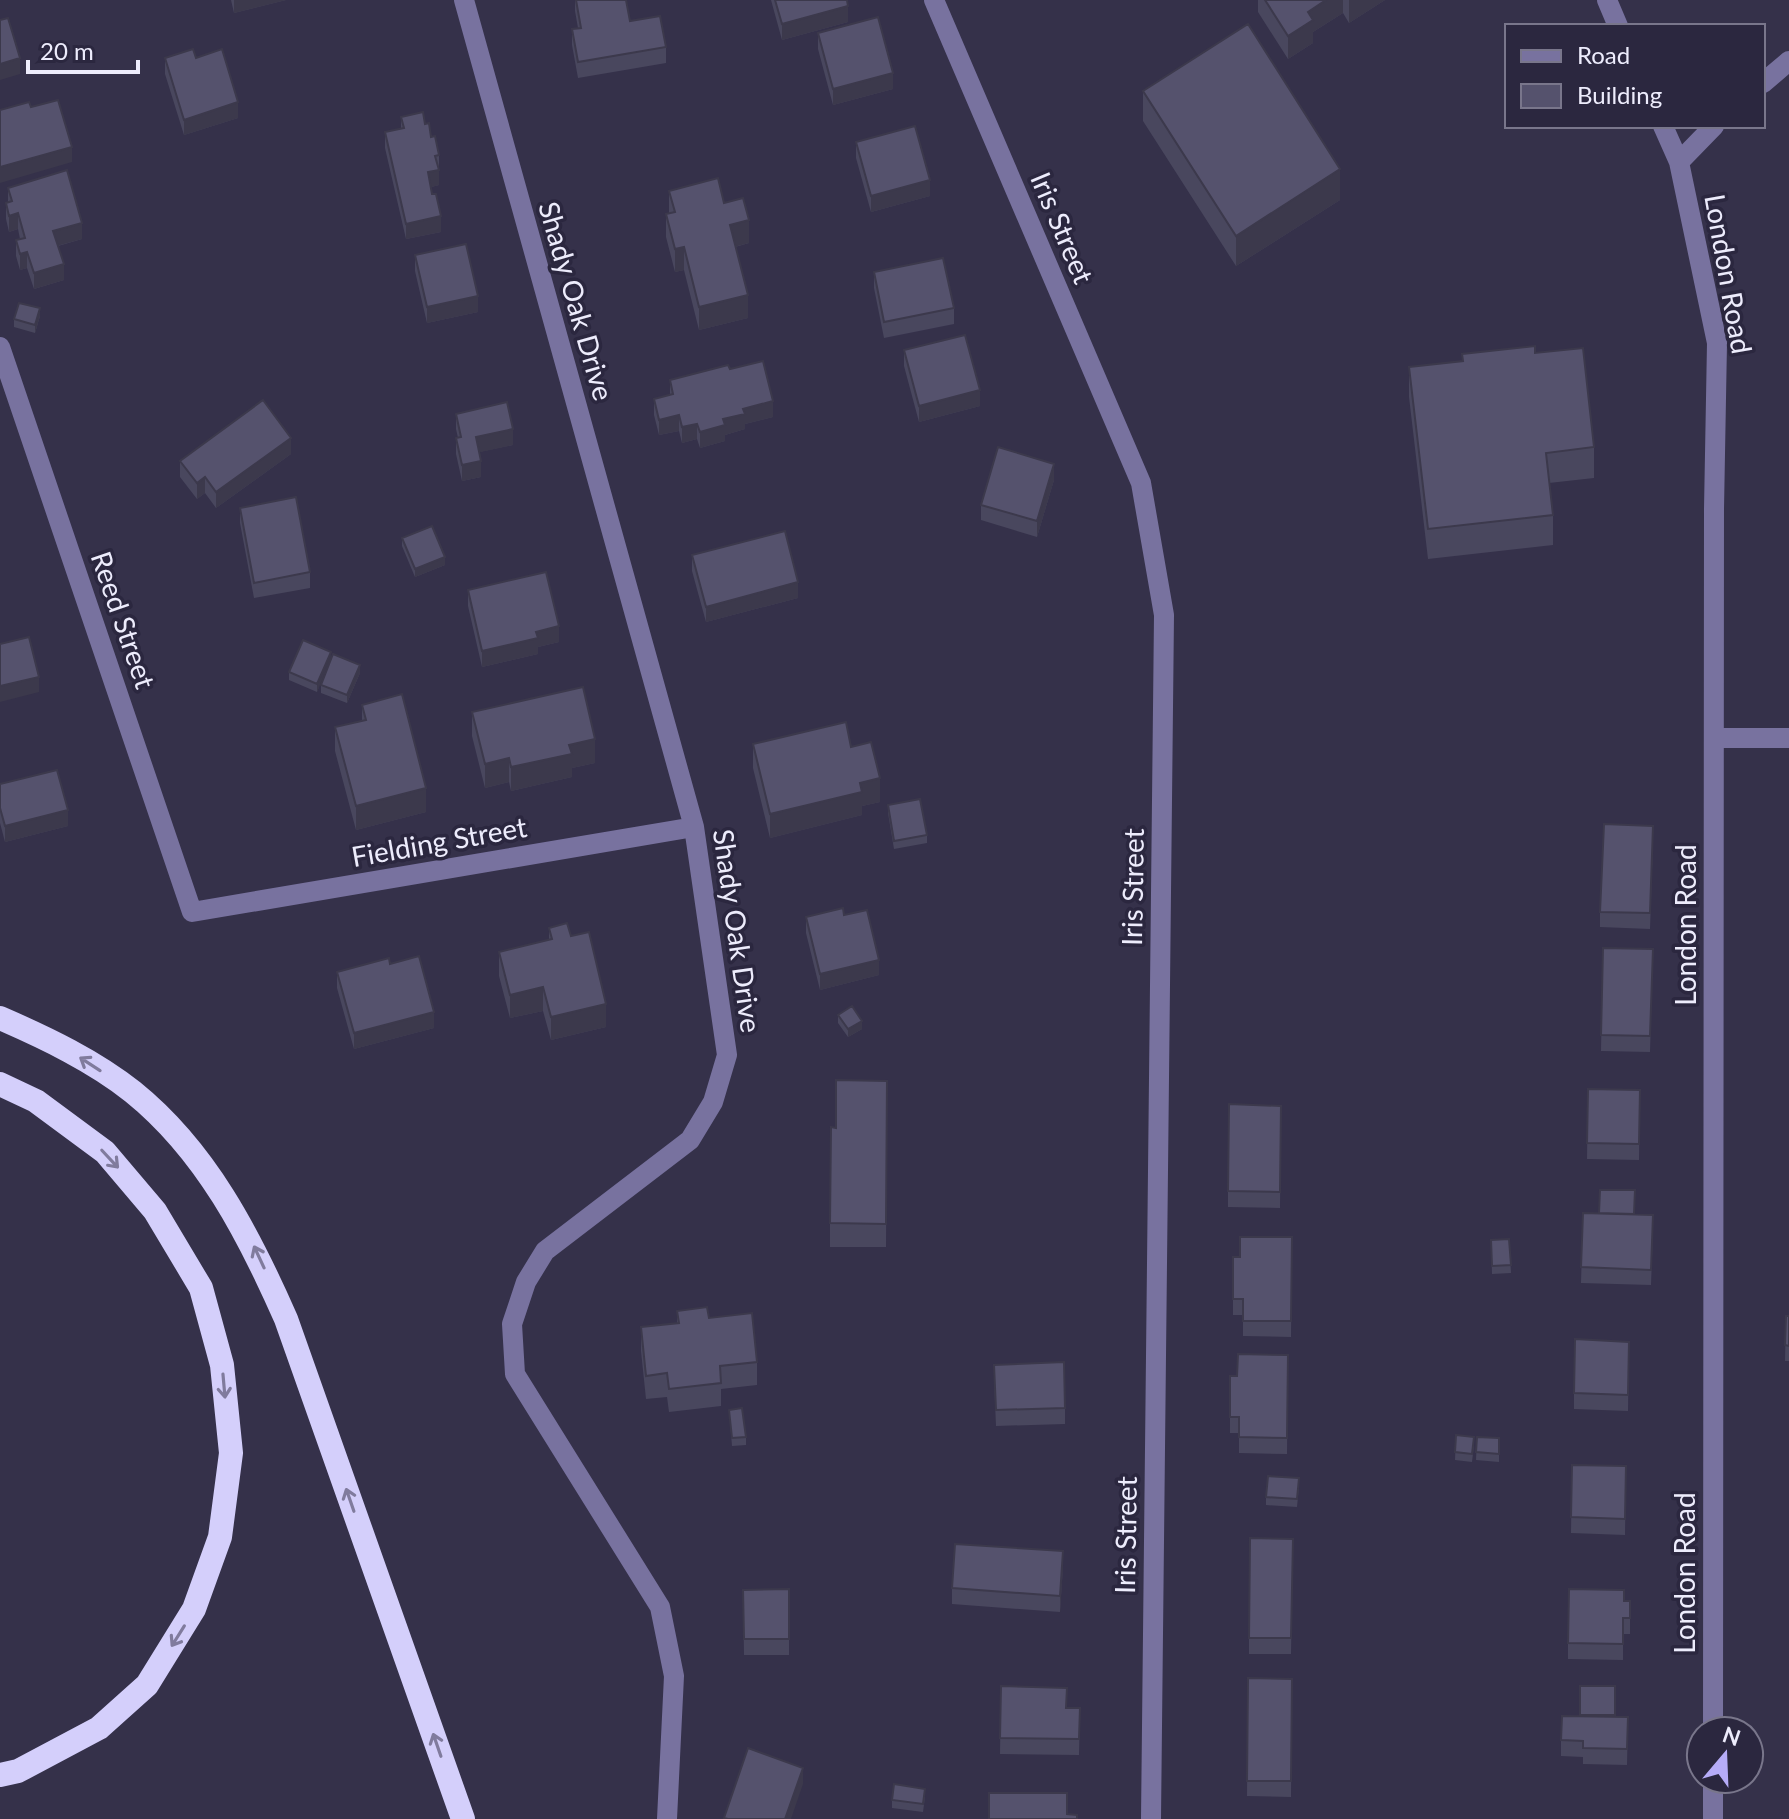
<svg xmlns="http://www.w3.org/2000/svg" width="1789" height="1819" font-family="Lato,sans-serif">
  <rect width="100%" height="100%" fill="#35314a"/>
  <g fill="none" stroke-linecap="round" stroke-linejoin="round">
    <!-- minor -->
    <path stroke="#78729f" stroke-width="20" d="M464 0 694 827 727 1055 713 1102 690 1140 545 1251 526 1282 512 1324 515 1374 660 1607 674 1676 667 1819
      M934 0 1141 483 1164 615 1151 1819
      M1607 0 1618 26
      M1763 83 1789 61
      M1663 126 1679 162 1717 343 1714 509 1713 1731
      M1679 162 1714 126
      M0 347 192 912 694 827
      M1714 738H1789
      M1713 1819V1779"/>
    <!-- highway -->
    <path stroke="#d4cffb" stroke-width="24" d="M0 1018C46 1038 94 1061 133 1092 206 1151 249 1235 286 1319L463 1819
      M0 1084 36 1101 105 1152 155 1211 201 1288 222 1365 231 1453 220 1537 194 1609 147 1685 99 1728 18 1771 0 1775"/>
  </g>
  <!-- wall -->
  <path fill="#49475e" d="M231 0H286L234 13Z
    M575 0H626L630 21 666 47V63L578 78 572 45V29L578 28 575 11Z
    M771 0H847L848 22 782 40Z
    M1258 0H1385L1349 23 1343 13 1313 32V43L1288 59 1258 12Z
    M818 33 893 89 833 105 818 49Z
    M165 58H196L238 118 184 135 165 74Z
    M1143 91 1340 200 1236 266 1143 121Z
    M401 117 425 124 439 155V185L431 187 441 232 406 239 385 148V132L401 129Z
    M856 142 930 196 871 212 856 158Z
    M8 188 82 239 58 246 64 280 34 289 27 268 20 270 16 256V240L20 239 18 229 9 232 6 219V203L8 202Z
    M669 191 724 203 749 243 735 247 748 318 699 330 684 270 675 272 666 237V214L669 213Z
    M415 255 478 312 427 323 415 271Z
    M874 272 954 308V324L884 338 874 288Z
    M40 316 35 333 14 327V319Z
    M904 350 980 406 919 422 904 366Z
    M1535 353 1594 447V478L1549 483 1553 515V545L1428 559 1409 397V367L1462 361V354Z
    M730 369 773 417 745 424V429L725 435V441L700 448 697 439 682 443 679 431 659 435 654 415V399L670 395V380Z
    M456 414 513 445 479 452 481 477 462 481 456 454V438H458L456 429Z
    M291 454 216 508 205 493 197 499 180 477V461Z
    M1054 480 1037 537 981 520V505Z
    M240 508 310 572V588L254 598 240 523Z
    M402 538 445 565 415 577 402 546Z
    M692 555 798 598 706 622 692 571Z
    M468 590 559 642 538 647V654L482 667 468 606Z
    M331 652 317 692 289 680V672Z
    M360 673 347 703 321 693V685Z
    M362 705 426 812 356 830 335 751V727L362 721Z
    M472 712 595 763 572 768V777L511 791 509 782 485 788 472 736Z
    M753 744 851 747 880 802 862 806V815L770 838 753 768Z
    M0 784 68 826 5 842 0 823Z
    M888 805 927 835V843L894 849 888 813Z
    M1653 842 1650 929 1600 927V912Z
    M844 915 879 975 820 990 806 933V917Z
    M549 928 571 936 606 1027 551 1040 543 1011 510 1018 499 976V952L549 940Z
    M1603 948 1653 949 1650 1052 1601 1051Z
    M390 964 434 1028 354 1049 337 988V972Z
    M838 1015 862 1029 848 1037 838 1023Z
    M887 1081 886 1247H830V1223Z
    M1588 1089 1640 1090 1639 1160 1587 1159Z
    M1281 1106 1280 1208 1228 1207V1191Z
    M1583 1213 1634 1214 1653 1231 1651 1285 1581 1283Z
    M1292 1237 1291 1337 1243 1336V1315H1233V1257H1240Z
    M1509 1239 1511 1273 1492 1274 1491 1240Z
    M677 1311 709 1318 757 1362V1385L721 1389V1406L669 1412 667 1397 646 1399 641 1351V1327L677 1323Z
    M1786 1316H1789V1361H1785Z
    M1629 1342 1628 1411 1574 1409V1393Z
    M1288 1355 1287 1454 1239 1453V1433H1230V1376H1237Z
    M994 1380 1065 1408V1424L996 1426Z
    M729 1410 746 1437V1445L732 1446Z
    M1456 1435 1474 1445 1472 1462 1455 1460Z
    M1477 1437 1499 1438V1462L1476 1460Z
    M1572 1465 1626 1466 1625 1535 1571 1533Z
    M1299 1486 1297 1507 1266 1505V1497Z
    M1293 1539 1291 1654H1249V1638Z
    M1063 1567 1060 1612 952 1604V1588Z
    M789 1589V1655H744L743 1590Z
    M1624 1601H1630V1634H1623V1660L1568 1659V1643Z
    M1248 1678 1292 1679 1291 1797 1247 1796Z
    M1001 1686 1067 1708H1080L1079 1755 1000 1754Z
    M1615 1686V1716L1628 1717 1627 1765 1583 1764V1757L1561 1756V1740L1580 1716Z
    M925 1797 923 1812 892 1808V1800Z"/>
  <!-- shaded-wall -->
  <path fill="#3c394c" d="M234 0H286L234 13Z
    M1326 0H1343V13L1313 32V43L1288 59V36L1308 12Z
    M1349 0H1385L1349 23Z
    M848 6V22L782 40V24Z
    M20 58V74L0 80V64Z
    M893 73V89L833 105V89Z
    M238 102V118L184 135V120Z
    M72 147V162L0 183V167Z
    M1340 169V200L1236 266V236Z
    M439 170V185L428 188V172Z
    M930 180V196L871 212V196Z
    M18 213V229L9 232V216Z
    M441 216V232L406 239V224Z
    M749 220V243L730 248V225Z
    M82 223V239L53 247V231Z
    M684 247V270L675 272V249Z
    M27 252V268L20 270V254Z
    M64 264V280L34 289V273Z
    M748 295V318L699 330V307Z
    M478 296V312L427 323V307Z
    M40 308V316L35 333V325Z
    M980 390V406L919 422V406Z
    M773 401V417L745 424V429L725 435V441L700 448V432L743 409Z
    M679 415V431L659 435V420Z
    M697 424V439L682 443V427Z
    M513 429V445L476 453V437Z
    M291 438V454L216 508V492Z
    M481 461V477L462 481V465Z
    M1054 464V480L1037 537V521Z
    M205 477V493L197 499V483Z
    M445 557V565L415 577V569Z
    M798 582V598L706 622V607Z
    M559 626V642L538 647V654L482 667V651L536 632Z
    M331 652V660L317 692V684Z
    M360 665V673L347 703V695Z
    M39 677V692L0 702V686Z
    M595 739V763L572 768V777L511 791V767L569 745Z
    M509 758V782L485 788V764Z
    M880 778V802L862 806V815L770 838V814L860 783Z
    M426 788V812L356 830V806Z
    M68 810V826L5 842V826Z
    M879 960V975L820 990V974Z
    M543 987V1011L510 1018V995Z
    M606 1004V1027L551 1040V1017Z
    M434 1012V1028L354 1049V1033Z
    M862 1021V1029L848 1037V1029Z
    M1063 1551V1567L1060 1612V1596Z
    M803 1768V1784L791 1819H785Z"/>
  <!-- building -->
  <path fill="#55526d" stroke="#3c394c" stroke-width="2" d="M576 0H626L630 21 660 16 666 47 578 62 572 29 581 28Z
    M775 0H847L848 6 782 24Z
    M1265 0H1326L1308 12 1313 20 1288 36Z
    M878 17 893 73 833 89 818 33Z
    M8 18 20 58 0 64V20Z
    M1248 24 1340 169 1236 236 1143 91Z
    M193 49 196 58 222 49 238 102 184 120 165 58Z
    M58 100 72 147 0 167V110L29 102 31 107Z
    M423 112 425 124 429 123 431 137 435 136 439 155 435 156 439 170 428 172 432 194H436L441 216 406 224 385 132 404 128 401 117Z
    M915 126 930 180 871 196 856 142Z
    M67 170 82 223 53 231 64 264 34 273 27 252 20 254 16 240 25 238 18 213 9 216 6 203 12 201 8 188Z
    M718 178 724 203 743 198 749 220 730 225 748 295 699 307 684 247 675 249 666 214 675 212 669 191Z
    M466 244 478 296 427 307 415 255Z
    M943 258 954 308 884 322 874 272Z
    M19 303 40 308 35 325 14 319Z
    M965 335 980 390 919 406 904 350Z
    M1535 346V353L1583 348 1594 447 1546 453 1553 515 1428 529 1409 367 1463 361 1462 354Z
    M763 361 773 401 743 409 745 414 723 419 725 425 700 432 697 424 682 427 679 415 659 420 654 399 673 394 670 380 728 365 730 369Z
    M263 400 291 438 216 492 205 477 197 483 180 461Z
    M507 402 513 429 476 437 481 461 462 465 456 438 461 437 456 414Z
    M998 447 1054 464 1037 521 981 505Z
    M296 497 310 572 254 583 240 508Z
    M432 526 445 557 415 569 402 538Z
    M785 531 798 582 706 607 692 555Z
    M546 572 559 626 536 632 538 638 482 651 468 590Z
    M29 637 39 677 0 686V644Z
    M303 640 331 652 317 684 289 672Z
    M333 654 360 665 347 695 321 685Z
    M583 687 595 739 569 745 572 754 511 767 509 758 485 764 472 712Z
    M402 694 426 788 356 806 335 727 366 720 362 705Z
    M846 722 851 747 871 742 880 778 860 783 862 792 770 814 753 744Z
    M57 770 68 810 5 826 0 808V784Z
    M920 799 927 835 894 841 888 805Z
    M1604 824 1653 826 1650 913 1600 912Z
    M843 908 844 915 867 910 879 960 820 974 806 917Z
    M567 923 571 936 589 932 606 1004 551 1017 543 987 510 995 499 952 552 939 549 928Z
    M1603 948 1653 949 1650 1036 1601 1035Z
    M419 956 434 1012 354 1033 337 972 389 958 390 964Z
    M852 1006 862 1021 848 1029 838 1015Z
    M836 1080 887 1081 886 1224 830 1223 831 1127 836 1128Z
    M1588 1089 1640 1090 1639 1144 1587 1143Z
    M1229 1104 1281 1106 1280 1192 1228 1191Z
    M1600 1190H1635L1634 1214 1599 1213Z
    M1583 1213 1653 1215 1651 1270 1581 1267Z
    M1240 1237H1292L1291 1321H1243V1299H1233V1257H1240Z
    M1509 1239 1511 1265 1492 1266 1491 1240Z
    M707 1307 709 1318 752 1313 757 1362 720 1366 721 1383 669 1389 667 1373 646 1376 641 1327 679 1323 677 1311Z
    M1786 1316H1789V1346L1785 1345Z
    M1575 1339 1629 1342 1628 1395 1574 1393Z
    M1238 1354 1288 1355 1287 1438 1239 1437V1417H1230V1376H1237Z
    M1064 1362 1065 1408 996 1410 994 1365Z
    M742 1408 746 1437 732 1438 729 1410Z
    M1456 1435 1474 1437 1472 1454 1455 1452Z
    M1477 1437 1499 1438V1454L1476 1452Z
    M1572 1465 1626 1466 1625 1519 1571 1517Z
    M1268 1476 1299 1478 1297 1499 1266 1497Z
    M1250 1538 1293 1539 1291 1638H1249Z
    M955 1544 1063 1551 1060 1596 952 1588Z
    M789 1589V1639H744L743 1590Z
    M1569 1589 1624 1590V1601H1630V1618H1623V1644L1568 1643Z
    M1248 1678 1292 1679 1291 1781H1247Z
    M1001 1686 1067 1688 1066 1708H1080L1079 1739 1000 1738Z
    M1580 1686H1615V1715H1580Z
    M1562 1716 1628 1717 1627 1749 1583 1748V1741L1561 1740Z
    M748 1748 803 1768 785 1819H728L724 1818Z
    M894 1784 925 1789 923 1804 892 1800Z
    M989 1793H1067V1814L1077 1815V1819H989Z"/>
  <!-- one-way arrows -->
  <defs><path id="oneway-shaft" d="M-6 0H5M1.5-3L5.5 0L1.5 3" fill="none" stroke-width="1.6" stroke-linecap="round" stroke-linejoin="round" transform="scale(2)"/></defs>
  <g stroke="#807b9d">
    <use href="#oneway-shaft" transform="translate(90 1064) rotate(-147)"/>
    <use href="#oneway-shaft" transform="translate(110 1159) rotate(47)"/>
    <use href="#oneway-shaft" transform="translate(259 1257) rotate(-115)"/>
    <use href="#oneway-shaft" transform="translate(224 1386) rotate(85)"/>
    <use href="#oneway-shaft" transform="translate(350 1500) rotate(-109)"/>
    <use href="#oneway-shaft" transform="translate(178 1636) rotate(122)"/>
    <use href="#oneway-shaft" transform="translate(437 1745) rotate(-109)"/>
  </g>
  <g text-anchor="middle" stroke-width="7" stroke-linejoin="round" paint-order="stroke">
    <!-- street labels -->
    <g font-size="28" fill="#edecfc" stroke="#2b273f">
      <text transform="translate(1062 228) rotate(67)" y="10">Iris Street</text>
      <text transform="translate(1728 274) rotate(80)" y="10">London Road</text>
      <text transform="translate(576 301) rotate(74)" y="10">Shady Oak Drive</text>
      <text transform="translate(123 620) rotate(71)" y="10">Reed Street</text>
      <text transform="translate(439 842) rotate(-10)" y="10">Fielding Street</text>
      <text transform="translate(1133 887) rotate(-89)" y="10">Iris Street</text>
      <text transform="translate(1686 925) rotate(-90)" y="10">London Road</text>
      <text transform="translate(737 931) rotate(82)" y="10">Shady Oak Drive</text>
      <text transform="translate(1126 1535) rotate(-89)" y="10">Iris Street</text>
      <text transform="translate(1685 1573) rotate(-90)" y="10">London Road</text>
    </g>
  </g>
  <!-- legend -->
  <rect x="1505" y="24" width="260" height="104" fill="#2b273f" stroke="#79768b" stroke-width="2"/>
  <rect x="1521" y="50" width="40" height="12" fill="#78729f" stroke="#79768b" stroke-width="2"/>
  <text x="1577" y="64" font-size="24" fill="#edecfc">Road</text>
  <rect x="1521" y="84" width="40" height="24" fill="#55526d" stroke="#79768b" stroke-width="2"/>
  <text x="1577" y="104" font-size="24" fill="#edecfc">Building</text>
  <!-- north arrow -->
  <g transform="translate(1725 1755) rotate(19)"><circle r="38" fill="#2b273f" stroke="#79768b" stroke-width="2"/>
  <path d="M0-6L14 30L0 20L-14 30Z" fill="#b6acf8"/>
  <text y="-12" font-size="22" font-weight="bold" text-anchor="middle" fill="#edecfc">N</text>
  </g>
  <!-- scale -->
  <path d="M28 60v12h110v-12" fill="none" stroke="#edecfc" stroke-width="4"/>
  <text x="40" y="60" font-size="24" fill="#edecfc" stroke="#2b273f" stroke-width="6" paint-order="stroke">20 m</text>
</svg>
